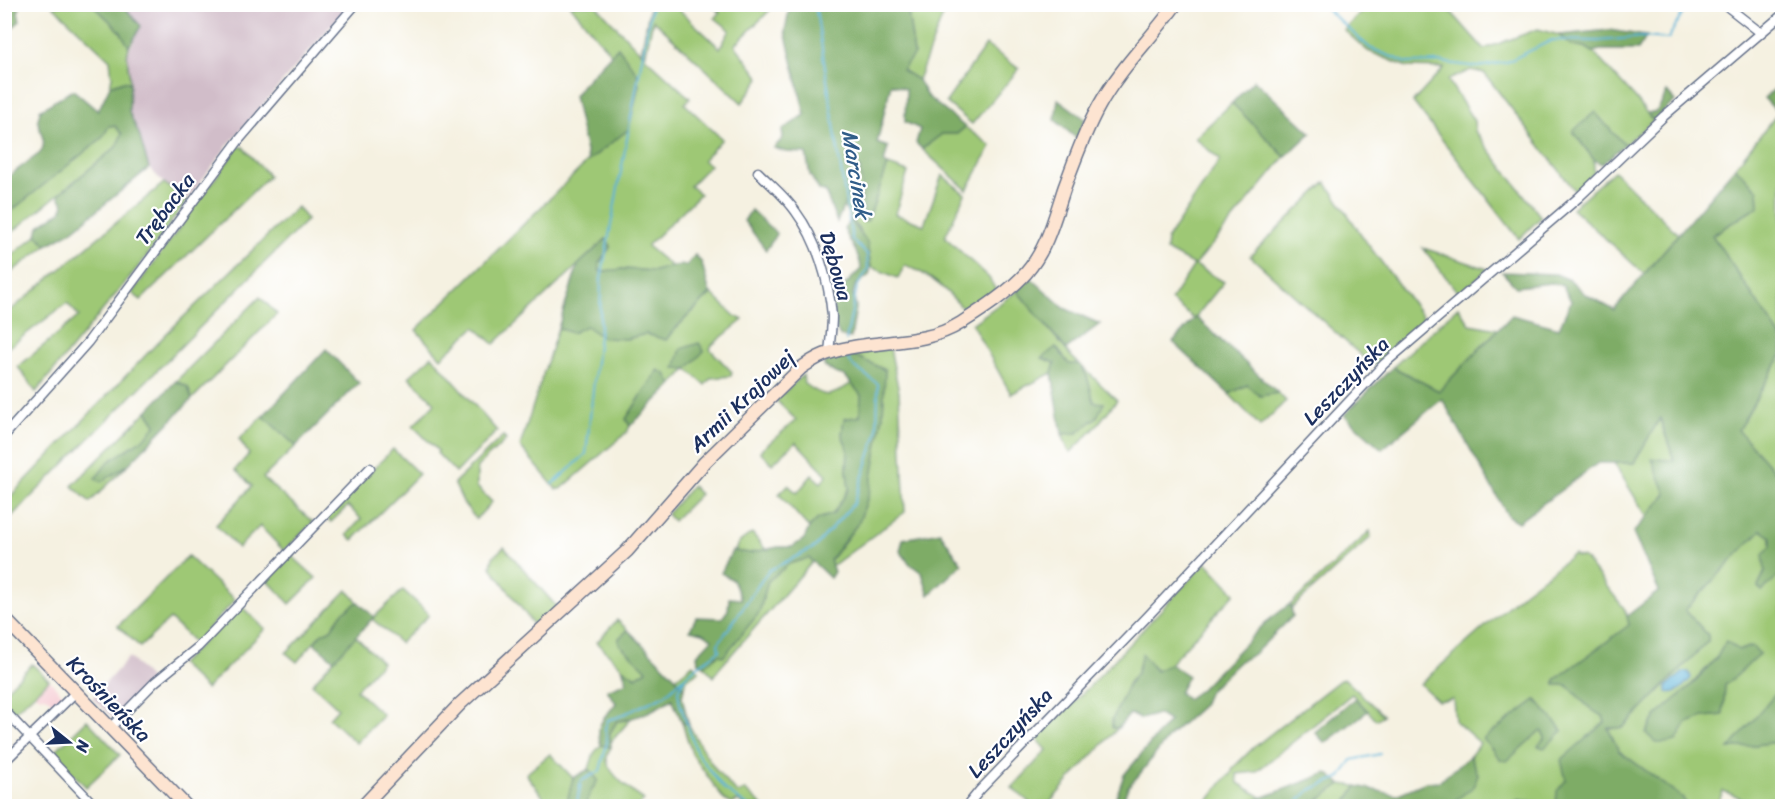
<svg xmlns="http://www.w3.org/2000/svg" width="1787" height="811" font-family="Sriracha,sans-serif">
  <rect width="100%" height="100%" fill="#fff"/>
  <filter id="ink" filterUnits="userSpaceOnUse"><feTurbulence type="fractalNoise" baseFrequency=".0167" numOctaves="2"/><feDisplacementMap in="SourceGraphic" scale="12" xChannelSelector="R" yChannelSelector="G"/><feConvolveMatrix kernelMatrix="1 2 1 2 8 2 1 2 1" color-interpolation-filters="sRGB"/></filter>
  <filter id="wash" filterUnits="userSpaceOnUse"><feTurbulence type="fractalNoise" baseFrequency=".008" numOctaves="4" result="noise"/><feDisplacementMap in="SourceGraphic" scale="24" xChannelSelector="R" yChannelSelector="G"/><feGaussianBlur stdDeviation="1.35" result="paint"/><feColorMatrix in="noise" values="0 0 0 0 0 0 0 0 0 0 0 0 0 0 0 0 0 1.4 0 .05"/><feComposite in="paint" operator="in"/></filter>
  <g filter="url(#wash)">
    <rect width="100%" height="100%" fill="#f5f1e1"/>
    <!-- built -->
    <path fill="#f6cfd6" d="M49 680 64 696 54 705 48 698 38 696 34 693Z"/>
    <!-- industrial -->
    <path fill="#d1bdc9" d="M125 4 349 5 228 145 187 200 164 183 149 168 139 134 129 112 130 83 127 55 141 26 124 7Z
      M129 657 151 680 114 719 92 698Z"/>
    <!-- green -->
    <path fill="#9ec874" stroke="#5c7c69" stroke-width="1.5" fill-rule="evenodd" d="M1368 4 1445 5 1484 49 1538 29 1559 35 1571 45 1585 47 1593 52 1636 99 1653 121 1625 144 1613 133 1595 112 1573 132 1594 160V173L1575 191 1484 73 1471 70 1448 80 1474 121 1475 131 1541 217 1519 239 1413 102 1444 68 1407 67 1368 51 1344 30Z
      M52 5H93L120 31 129 47 127 55 130 83 124 81 110 86 112 77 110 60Z
      M570 5H596L641 53 650 5H674L720 48 730 30 715 18 720 13 715 8 717 5H775L735 45 760 78 742 103 653 20 645 57 690 98 685 104 722 139 703 160 710 165 690 186 700 194 647 246 671 266 655 271 622 269 600 272 599 264 611 246 606 239 494 344 475 327 441 358 416 330 588 161 629 129 618 48 611 54Z
      M907 5H947L918 80 901 70 914 53Z
      M986 45 1019 69 972 124 946 102Z
      M1232 103 1285 157 1195 265 1224 282 1194 319 1171 300 1194 265 1166 250 1167 239 1220 160 1195 138Z
      M1782 108V339L1712 235 1759 206 1758 190 1735 167Z
      M109 126H115L122 134 116 147 5 238V216L103 137Z
      M965 127 991 146 967 190 922 149 942 134H957Z
      M238 147H243L269 176 141 300 132 293Z
      M861 165 864 222 868 220 888 165 908 172 895 214 924 225 942 175 965 194 945 237 989 278 997 292 967 313C946 290 935 277 905 265L898 278 871 267 867 242 843 206Z
      M1614 171 1678 234 1644 274 1572 208Z
      M1326 182 1367 243 1426 321 1373 366 1250 256Z
      M164 183 187 200 147 256 36 392 18 367 79 316 67 303 5 350V304L11 310Z
      M297 207 307 220 5 523V502L165 335Z
      M37 235 47 245 5 277V261Z
      M1423 248 1488 269 1459 294Z
      M709 291 735 316 743 320 712 345 710 349 732 372 731 376 711 378 705 385 687 369 672 385 666 374 641 396 626 419 630 426 627 432 561 489H556L520 446 558 328 572 333 586 325 626 339 646 334 666 340C679 323 695 310 710 295Z
      M1017 291 1071 356 1117 400 1094 429 1071 452 1068 450 1062 434 1078 433 1104 403H1094L1087 376 1069 364 1056 347 1043 358 1055 363 1052 373 1011 394 972 324Z
      M260 297 277 314 192 399 188 387 176 381Z
      M1458 307 1470 324 1498 329 1439 391 1393 367Z
      M890 348 899 392 905 512 832 566 830 561 859 522 869 494 883 415 885 370 851 354Z
      M1782 354V480L1738 430Z
      M432 356 497 431 456 473 437 453 438 451 413 426 435 403 409 377Z
      M803 375 804 383C826 400 830 397 852 383L861 395V416L844 419 842 435 848 449 847 471 849 489 833 514 818 519 809 528 779 494 788 485 797 493 812 475 821 483 827 475 796 442 772 464 760 451 796 420 776 400Z
      M1247 385 1260 396 1278 393 1286 401 1260 426 1229 394Z
      M147 411 156 424 147 436 109 462 103 481 130 463 90 502 72 486Z
      M263 416 296 446 263 478 313 522 284 551 260 526 238 548 216 525 252 486 235 470 249 454 239 439Z
      M1659 417 1674 460 1666 494 1647 517 1614 463H1634Z
      M503 436 506 440 477 467V487L492 502 476 519 464 504 454 483Z
      M393 449 419 474 353 540 347 535 361 519 348 506 331 522 326 517Z
      M692 486 700 494 673 521 667 514Z
      M1761 530 1771 537C1771 553 1765 572 1758 587L1762 591 1782 573V667L1779 673 1778 691 1730 749 1782 741V780L1777 806H1746L1747 800 1723 791 1717 806H1686L1683 798 1619 751 1608 728H1622L1630 721 1708 641V635L1685 610ZM1726 641 1739 650 1760 654C1748 664 1738 675 1725 685L1723 715 1703 717 1687 723 1676 701 1717 657Z
      M1370 531 1371 537 1292 608 1290 605Z
      M752 533 766 550 750 553 735 551 738 543Z
      M504 547 557 607 535 627 491 567 493 557Z
      M1574 554 1576 556 1584 558 1624 608 1630 625 1555 680V685H1567C1579 696 1588 710 1603 716L1605 722 1588 738 1556 805 1519 800 1505 806H1448L1473 786 1478 775 1470 756 1480 743 1455 721 1453 699 1438 701 1420 684 1524 592ZM1536 700 1562 731 1545 737 1541 730 1484 739Z
      M291 555 316 578 290 604 266 579Z
      M188 556 235 600 195 643 170 619 140 647 118 626Z
      M804 558H809L813 561 718 670 714 677 704 666 718 655H724L759 613 768 581 789 564Z
      M1206 562 1235 593 1170 664 1157 671 1142 655 1137 673 1129 683 1112 728H1118L1071 778 1047 806H1026L1029 802 1012 788 1047 750 1036 738 1088 688Z
      M347 590 358 602 342 613 331 629 321 634 297 662 286 653Z
      M403 590 427 612 428 616 400 643 372 619Z
      M241 606 265 629 206 689 180 664Z
      M617 620 628 630 619 638 647 670 636 677 622 668 597 642Z
      M355 636 382 662 356 690 383 715 356 743 329 718 338 708 312 684Z
      M32 664 49 680 14 712 5 702V691Z
      M693 664 699 671 686 680 684 689 676 678Z
      M1345 679 1383 715 1376 720 1352 694 1256 772 1237 774 1238 783 1263 798 1240 806H1204L1225 779 1231 774 1233 768 1254 747 1340 680Z
      M87 720 120 755 86 787 53 753Z
      M630 720 610 743V733L617 721Z
      M682 722 689 725C702 750 716 774 738 793L745 790 763 806H744L738 801 732 804 724 800 692 754Z
      M601 745 611 747C609 751 606 756 607 761 609 774 633 793 644 800L638 806H585L589 793 598 780 589 769 594 753Z
      M550 754 573 778 568 798 571 806H550L526 774Z
      M1341 784 1357 786 1343 806H1310Z"/>
    <!-- forest -->
    <path fill="#7eac66" stroke="#4c6e62" stroke-width="1.5" d="M5 4 21 5 18 12 20 21 5 34Z
      M93 5H125L124 7 141 26 129 47 120 31Z
      M786 5H907L914 54 902 70 918 80 927 96 965 127 957 134H942L922 149 916 143 920 129 905 122 906 89 891 84 877 143 888 147 884 163 888 165 868 220 864 222 860 166 837 222 825 191 819 190 810 175 806 153 786 152 774 148 783 138 782 130 805 115 785 31 789 10Z
      M1609 30 1647 36 1638 50H1600L1593 52 1585 47 1571 45 1559 35Z
      M618 47 637 73 639 85 629 129 588 161 574 96 582 85Z
      M1782 78V108L1778 113 1764 98 1778 86Z
      M1254 80 1311 133 1285 157 1232 103Z
      M124 81 130 83 129 112 139 134 149 168 72 231 47 245 37 235 39 226 61 211 64 205 58 195 116 147 122 134 115 126H109L103 137 5 216V179L40 153C49 140 38 133 38 120 38 117 40 114 40 110L73 90 98 111 110 86Z
      M1667 92 1675 101 1653 121 1647 113 1657 111Z
      M1058 99 1085 119 1077 139 1055 120Z
      M1595 112 1613 133 1625 144 1602 164 1594 160 1573 131Z
      M1735 167 1758 190 1759 206 1712 235 1782 339V354L1738 430 1782 480V573L1762 591 1758 587 1765 572 1763 554 1771 546V537L1761 530 1685 610 1708 635V641L1630 721 1622 728H1608L1619 751 1683 798 1686 806H1505L1519 800 1556 805 1557 791 1566 780 1561 760 1605 722 1603 716C1588 710 1579 696 1567 685H1555V680L1629 625 1627 616 1659 591 1633 533 1666 494 1652 459 1674 460 1660 418 1634 463H1598L1518 522 1508 516 1442 399 1382 449 1344 415 1393 367 1439 391 1512 315 1559 328 1571 301 1562 285 1551 283 1516 287 1502 272 1556 274 1570 280 1585 294 1614 310Z
      M751 210 777 234 766 250 744 221Z
      M851 220 867 242 871 267 869 275 855 286 853 294 856 307 851 338 840 336 835 326 832 298 861 269C860 253 849 243 844 228Z
      M606 239 611 246 599 263 600 272 622 269 655 271 671 266 687 265 695 255 702 263 710 294C695 310 679 323 666 340L646 334 626 339 603 338 586 326 572 333 558 328 578 265Z
      M1030 277 1064 308 1100 324 1066 349 1017 291Z
      M1196 317 1278 393 1260 396 1247 385 1229 394 1173 342Z
      M699 343 704 351 687 369 675 368 681 349Z
      M1056 347 1069 364H1080L1087 376 1094 402 1104 403 1097 417 1077 433 1062 434 1052 373 1055 363 1042 358Z
      M326 349 359 383 296 446 263 416Z
      M851 354 885 370 883 415 869 494 859 522 830 560 834 572 830 578 809 558 789 564 768 581 759 613 724 656 718 655 704 666 698 661 697 655 712 639 703 633 690 630 696 617 722 618 728 610 729 598 741 599 733 580 721 573 732 551 750 553 778 547H792L804 539 809 528 818 519 833 514 849 489 847 471 848 449 842 435 844 419 860 416 861 395 845 376 835 373 824 366V362Z
      M658 370 666 374 672 385 630 426 626 419Z
      M176 381 188 387 192 399 130 463 102 482 95 479 108 462 147 436 156 424 147 411Z
      M940 532 962 564 929 595 922 573 910 564 900 551 903 539Z
      M358 602 374 617 334 660 314 643 321 634 331 629 342 613Z
      M1290 604 1293 616 1254 654 1240 661 1209 691 1203 705 1171 734 1139 775 1128 787 1121 806H1113L1124 775 1169 721 1158 714 1141 719 1130 714 1118 728H1112V720L1129 683 1137 673 1142 654 1156 671 1170 664 1188 676 1179 693 1187 699 1200 690 1265 623Z
      M628 630 676 678 684 689 682 697 689 725 682 722 672 699C654 710 637 719 617 721L610 733 611 747 601 745C594 723 604 720 616 703L607 690 627 682 622 668 636 677 647 670 619 644V638Z
      M1726 641 1739 650 1752 646 1760 654C1747 665 1739 675 1725 685L1723 715 1703 717 1687 723 1676 741C1661 744 1656 745 1646 733L1656 716 1692 685 1717 657Z
      M1782 667V741L1729 749 1778 691 1779 673Z
      M1355 698 1368 711 1325 743 1315 732Z
      M1536 700 1563 731 1544 748 1538 746 1545 737 1541 730 1507 761 1501 760 1483 739Z
      M1470 756 1478 775 1473 787 1448 806H1343L1357 786 1396 795 1426 782 1440 781Z
      M589 769 598 780 590 793 585 806H571L568 798 573 778Z
      M1327 773 1341 784 1310 806H1240Z"/>
    <!-- water -->
    <path fill="#5bb3d8" stroke="#3b719b" stroke-width="1.5" d="M1684 672H1689L1691 678C1684 685 1678 695 1667 692V686Z"/>
    <g fill="none" stroke-linecap="round" stroke-linejoin="round">
      <!-- stream -->
      <path stroke="#5bb3d8" stroke-width="2" d="M813 4 816 10 852 240 867 254 868 269 857 287 846 340
        M1321 4 1370 48 1407 63 1440 62 1478 67 1507 62 1552 40 1598 41 1643 37 1668 39 1688 4
        M553 484 586 454 600 326 601 279 652 4
        M684 679 678 691 680 704 697 753 724 789 748 806
        M580 806 577 803 581 781 600 771 607 742 605 728 608 720 618 717 665 695 696 667 719 651 718 644 768 571 815 547 854 503 877 433 878 384 853 366 845 354
        M1293 806 1310 790 1341 777 1352 760 1380 754"/>
    </g>
  </g>
  <g filter="url(#ink)">
    <g fill="none" stroke-linecap="round" stroke-linejoin="round">
      <defs>
        <path id="street" d="M1724 4 1761 33
          M758 172C771 185 786 197 796 212 817 240 829 281 832 316 832 328 830 341 829 353
          M4 436 88 342 239 140 356 4
          M4 710 95 806
          M110 728 155 682 198 647 370 468
          M4 762 76 692
          M967 806 980 790 1147 617 1384 364 1578 198 1664 116 1782 15"/>
        <path id="secondary" d="M4 618 186 806
          M363 806 460 704 627 551 705 462 801 368C810 362 818 356 829 353 872 338 921 348 961 323 983 309 1009 292 1026 273 1048 248 1055 215 1065 186 1075 159 1085 131 1099 106 1119 69 1151 39 1176 4"/>
      </defs>
      <!-- street casing -->
      <use href="#street" stroke="#67738c" stroke-width="11"/>
      <!-- secondary casing -->
      <use href="#secondary" stroke="#67738c" stroke-width="15"/>
      <!-- street -->
      <use href="#street" stroke="#fff" stroke-width="8"/>
      <!-- secondary -->
      <use href="#secondary" stroke="#fde4d1" stroke-width="12"/>
    </g>
  </g>
  <g text-anchor="middle" stroke-width="4.5" stroke-linejoin="round" paint-order="stroke">
    <!-- street labels -->
    <g font-size="21" fill="#1b2f5e" stroke="#fff">
      <text transform="translate(165 209) rotate(-53)" y="7">Trębacka</text>
      <text transform="translate(836 266) rotate(74)" y="7">Dębowa</text>
      <text transform="translate(1346 381) rotate(-46)" y="7">Leszczyńska</text>
      <text transform="translate(742 401) rotate(-44)" y="7">Armii Krajowej</text>
      <text transform="translate(109 699) rotate(46)" y="7">Krośnieńska</text>
      <text transform="translate(1010 733) rotate(-47)" y="7">Leszczyńska</text>
    </g>
    <!-- water labels -->
    <g font-size="22" font-style="italic" fill="#315d89" stroke="#fff">
      <text transform="translate(857 174) rotate(81)" y="8">Marcinek</text>
    </g>
  </g>
  <!-- margin -->
  <rect width="1787" height="811" fill="none" stroke="#fff" stroke-width="24"/>
  <!-- north arrow -->
  <g transform="translate(69 742) rotate(108)" stroke="#ffffff" stroke-width="4.5" paint-order="stroke">
  <path d="M0-4.5L10 22L0 15L-10 22Z" fill="#1b2f5e"/>
  <text y="-9" font-size="16" font-weight="bold" text-anchor="middle" fill="#1b2f5e">N</text>
  </g>
</svg>
